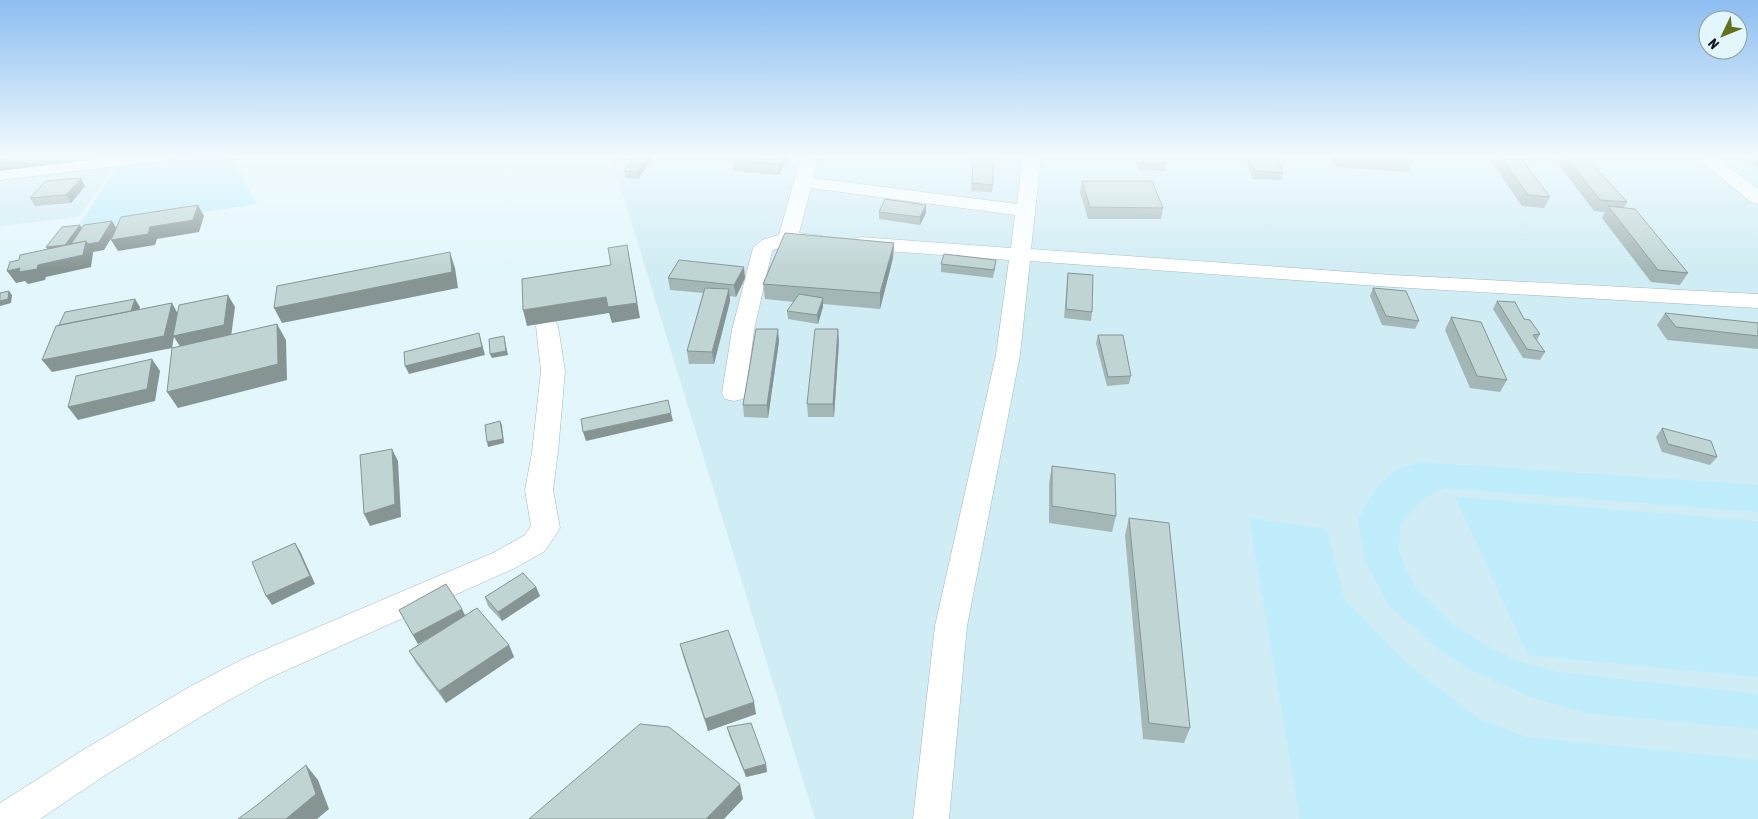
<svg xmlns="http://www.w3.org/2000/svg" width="1758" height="819" font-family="'Asap Condensed',sans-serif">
  <rect width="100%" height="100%" fill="#e3f6fc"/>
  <!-- built -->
  <path fill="#d0ecf4" d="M611 156H1758V819H815Z
    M115 166 79 217 0 226V179Z"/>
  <!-- green -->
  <path fill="#c0edfb" d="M205 156H231L257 204 75 231 119 164Z
    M1420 462 1758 485V512L1444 488 1422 500 1401 524 1398 549 1414 586 1454 625 1494 650 1519 661 1558 672 1758 694V729L1585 713 1531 697 1472 671 1437 648 1388 605 1364 559 1358 519 1376 488 1394 471Z
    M1455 497 1758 521V677L1528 655Z
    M1249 518 1327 529 1344 599 1409 665 1480 719 1527 737 1758 760V819H1300Z"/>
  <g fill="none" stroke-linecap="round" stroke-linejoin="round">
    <defs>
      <path id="minor" d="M120 156H171L168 160 162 161 0 180V170Z
        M782 156C794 155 810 153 817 164L813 178 1017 204 1023 156H1041L1031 249 1392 275 1758 294V308L1392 287 1030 261 1020 355 967 626 949 819H913L935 626 996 355 1009 260 860 249 853 247 850 243 853 239 860 237 1011 248 1015 215 811 188 799 233 822 236 825 240 822 244C805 248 789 242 772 251L754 330 746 393 743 399 734 401 725 399 722 393 732 330 753 248 762 240 779 235 798 166 785 160Z
        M1695 156H1715L1758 189V204L1751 202Z
        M547 319 555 321 558 326 565 371 558 452 553 490 560 528 545 551 515 568 267 679 215 708 107 774 40 819H0V803L83 750 191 686 243 659 495 552 525 535 531 526 525 490 532 452 541 371 536 326 539 321Z"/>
    </defs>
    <!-- minor casing -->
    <use href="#minor" stroke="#a3b6bb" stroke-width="1"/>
    <!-- minor -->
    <use href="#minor" fill="#fff" fill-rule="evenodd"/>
  </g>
  <!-- wall -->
  <path fill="#a5b6b6" d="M634 156H653L638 179 626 178 624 171Z
    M788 156 779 175 734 171 733 160Z
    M797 156H824L822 158Z
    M1134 156H1163L1166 163 1165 171 1139 170Z
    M1246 156H1276L1283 173 1281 180 1253 179 1245 159Z
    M1331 156H1413L1414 157 1408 172 1337 167Z
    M1488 156H1519L1550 197 1544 208 1522 206Z
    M1552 156H1585L1627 202 1624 208 1688 273 1680 285 1651 282 1602 218 1605 212 1594 211Z
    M1741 156H1758V169Z
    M973 158 993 185 992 192 971 191Z
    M1082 181 1163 208 1161 219H1088L1080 192Z
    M85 186 71 203 35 206 30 198Z
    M926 205V213L920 225 879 219V212Z
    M894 243 893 258 880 309 823 304V307L818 324 788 319 787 311 794 302 765 299 763 284Z
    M941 264 995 268 993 278 941 272Z
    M1068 273 1092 312 1091 321 1064 318 1067 281Z
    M668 278H745L736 297 730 296V301L714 364H689L687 351 703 293 670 290Z
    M1373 288 1419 321 1415 329 1382 325 1370 296Z
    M1497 301 1524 319 1540 334 1537 340 1545 352 1540 360 1523 358 1493 309Z
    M1665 313 1758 323V349L1667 340 1657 325Z
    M1451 317 1507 380 1500 392 1470 388 1445 330Z
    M1098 335 1131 376 1129 384 1107 386 1096 343Z
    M779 341 768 418 744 417 743 405Z
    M839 341 834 417H808L807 404Z
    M1662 428 1717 457 1710 465 1662 452 1656 437Z
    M1052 466 1116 516 1112 532 1049 523V483Z
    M1129 518 1190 728 1184 743 1143 739 1125 535Z
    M536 587 540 596 502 621 488 606 485 597Z
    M399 610 465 615 509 645 514 657 446 703 416 663 409 651 434 635 418 644Z
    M680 644 756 714 708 731 683 656Z
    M727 727 766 764 767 772 746 777 729 735Z"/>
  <!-- shaded-wall -->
  <path fill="#869494" d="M26 156H123L0 171V159Z
    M647 156H653L638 179 637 172Z
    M782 156H788L779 175 778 164Z
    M81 178 85 186 71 203 66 195Z
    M198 205 204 216 199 232 157 239 155 245 118 251 111 240 150 227Z
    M926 205V213L920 225V217Z
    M112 221 117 229 104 250 93 252V253L91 267 46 277 45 280 28 284 25 281 16 283 7 271 38 265 52 255 46 247 80 225 85 233 86 241Z
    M894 243 893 258 880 309V293Z
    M627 245 640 318 612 323 609 313 527 326 523 310 606 297Z
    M450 252 455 268 458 288 282 323 274 308Z
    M744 267 745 278 736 297 734 285Z
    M729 289 730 301 714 364 712 352Z
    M9 291 12 295 11 303 0 306V301Z
    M228 295 235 307 231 337 181 348 174 337 172 348 52 372 42 360 172 303 179 316Z
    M823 298V307L818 324 817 315Z
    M135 299 140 307 136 321 65 335Z
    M277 324 286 340 287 380 178 408 167 392Z
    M778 329 779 341 768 418 767 405Z
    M838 329 839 341 834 417 833 404Z
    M479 333 485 355 409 374 405 366Z
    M504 336 508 355 492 358 490 354Z
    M152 359 160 371 155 401 78 420 68 407Z
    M671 413 673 421 586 441 583 432Z
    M500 421 502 425 504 443 488 447 487 442Z
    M392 449 398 461 401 517 370 526 364 514Z
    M295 543 300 551 315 584 272 605 266 596Z
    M536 587 540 596 502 621 498 612Z
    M462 609 466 617 418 644 413 635Z
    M509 645 514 657 446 703 439 691Z
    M754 702 756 714 708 731 705 719Z
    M766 764 767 772 746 777 744 770Z
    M306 765 318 780 329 809 317 819H286Z
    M740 784 743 799 724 819H706Z"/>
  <!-- building -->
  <path fill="#c0d4d4" stroke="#869494" d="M0 156H26L0 159Z
    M634 156H647L637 172 624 171Z
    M736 156H782L778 164 733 160Z
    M1138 156H1163L1166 163H1140Z
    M1249 156H1276L1283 173 1255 171Z
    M1389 156H1413L1414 157Z
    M1500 156H1519L1550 197 1528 195Z
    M1566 156H1585L1627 202 1600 200Z
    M973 158 993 159V185L972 183Z
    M81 178 66 195 30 198 46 181Z
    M1082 181H1152L1163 208 1090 207Z
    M885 199 926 205 920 217 879 212Z
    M198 205 193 220 150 227 148 234 111 240 121 217Z
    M1608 206 1635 209 1688 273 1658 270Z
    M112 221 99 242 88 244 86 241 71 244 84 225Z
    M80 225 65 245 46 247 62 227Z
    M785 233 894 243 880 293 763 284Z
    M86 241 83 255 38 265 37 269 19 272 20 268 7 271 10 262 19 260 20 255Z
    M627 245 637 303 608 307 606 297 523 310 522 279 611 265 608 248Z
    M450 252 452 272 274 308 277 286Z
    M944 254 996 260 994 270 941 264Z
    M679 260 744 267 734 285 668 278Z
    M1068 273 1093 275 1092 312 1066 309Z
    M705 288 729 289 712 352 687 351Z
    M1373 288 1406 291 1419 321 1386 316Z
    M9 291 8 299 0 301V293Z
    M799 294 823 298 817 315 787 311Z
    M228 295 224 325 173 336 179 305Z
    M135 299 131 311 59 325 65 312Z
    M1497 301 1515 302 1524 319 1530 320 1540 334 1533 335 1545 352 1527 349Z
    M172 303 164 336 42 360 56 326Z
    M1665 313 1758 323V336L1676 327Z
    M1451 317 1481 322 1507 380 1477 376Z
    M277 324 278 364 167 392 172 348Z
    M756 329H778L767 405H743Z
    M815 329H838L833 404H807Z
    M479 333 482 347 405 366 404 352Z
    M1098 335H1123L1131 376 1108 377Z
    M504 336 506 351 490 354 489 339Z
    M152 359 147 389 68 407 76 376Z
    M668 400 671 413 583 432 581 419Z
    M500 421 503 439 487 442 485 425Z
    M1662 428 1711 441 1717 457 1668 444Z
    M392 449 395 504 364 514 360 455Z
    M1052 466 1115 474 1116 516 1052 506Z
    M1129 518 1169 523 1190 728 1149 723Z
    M295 543 310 576 266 596 252 562Z
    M523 573 536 587 498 612 485 597Z
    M446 584 462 609 413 635 399 610Z
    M477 608 509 645 439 691 409 651Z
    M728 630 754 702 705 719 680 644Z
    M751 723 766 764 744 770 727 727Z
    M640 724 669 727 740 784 706 819H529Z
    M306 765 316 794 286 819H238L257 805Z"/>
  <!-- sky -->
  <linearGradient id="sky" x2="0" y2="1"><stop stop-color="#8dbdf1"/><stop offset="0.58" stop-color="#f2fbfe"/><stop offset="1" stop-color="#f2fbfe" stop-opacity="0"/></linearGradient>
  <rect width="1758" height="270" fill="url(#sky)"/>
  <!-- north arrow -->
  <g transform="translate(1723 35) rotate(227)"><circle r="24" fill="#e3f6fc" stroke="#8f9ea2"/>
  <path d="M0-4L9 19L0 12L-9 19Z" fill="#61711d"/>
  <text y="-8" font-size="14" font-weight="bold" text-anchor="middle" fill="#12191b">N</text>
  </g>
</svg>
